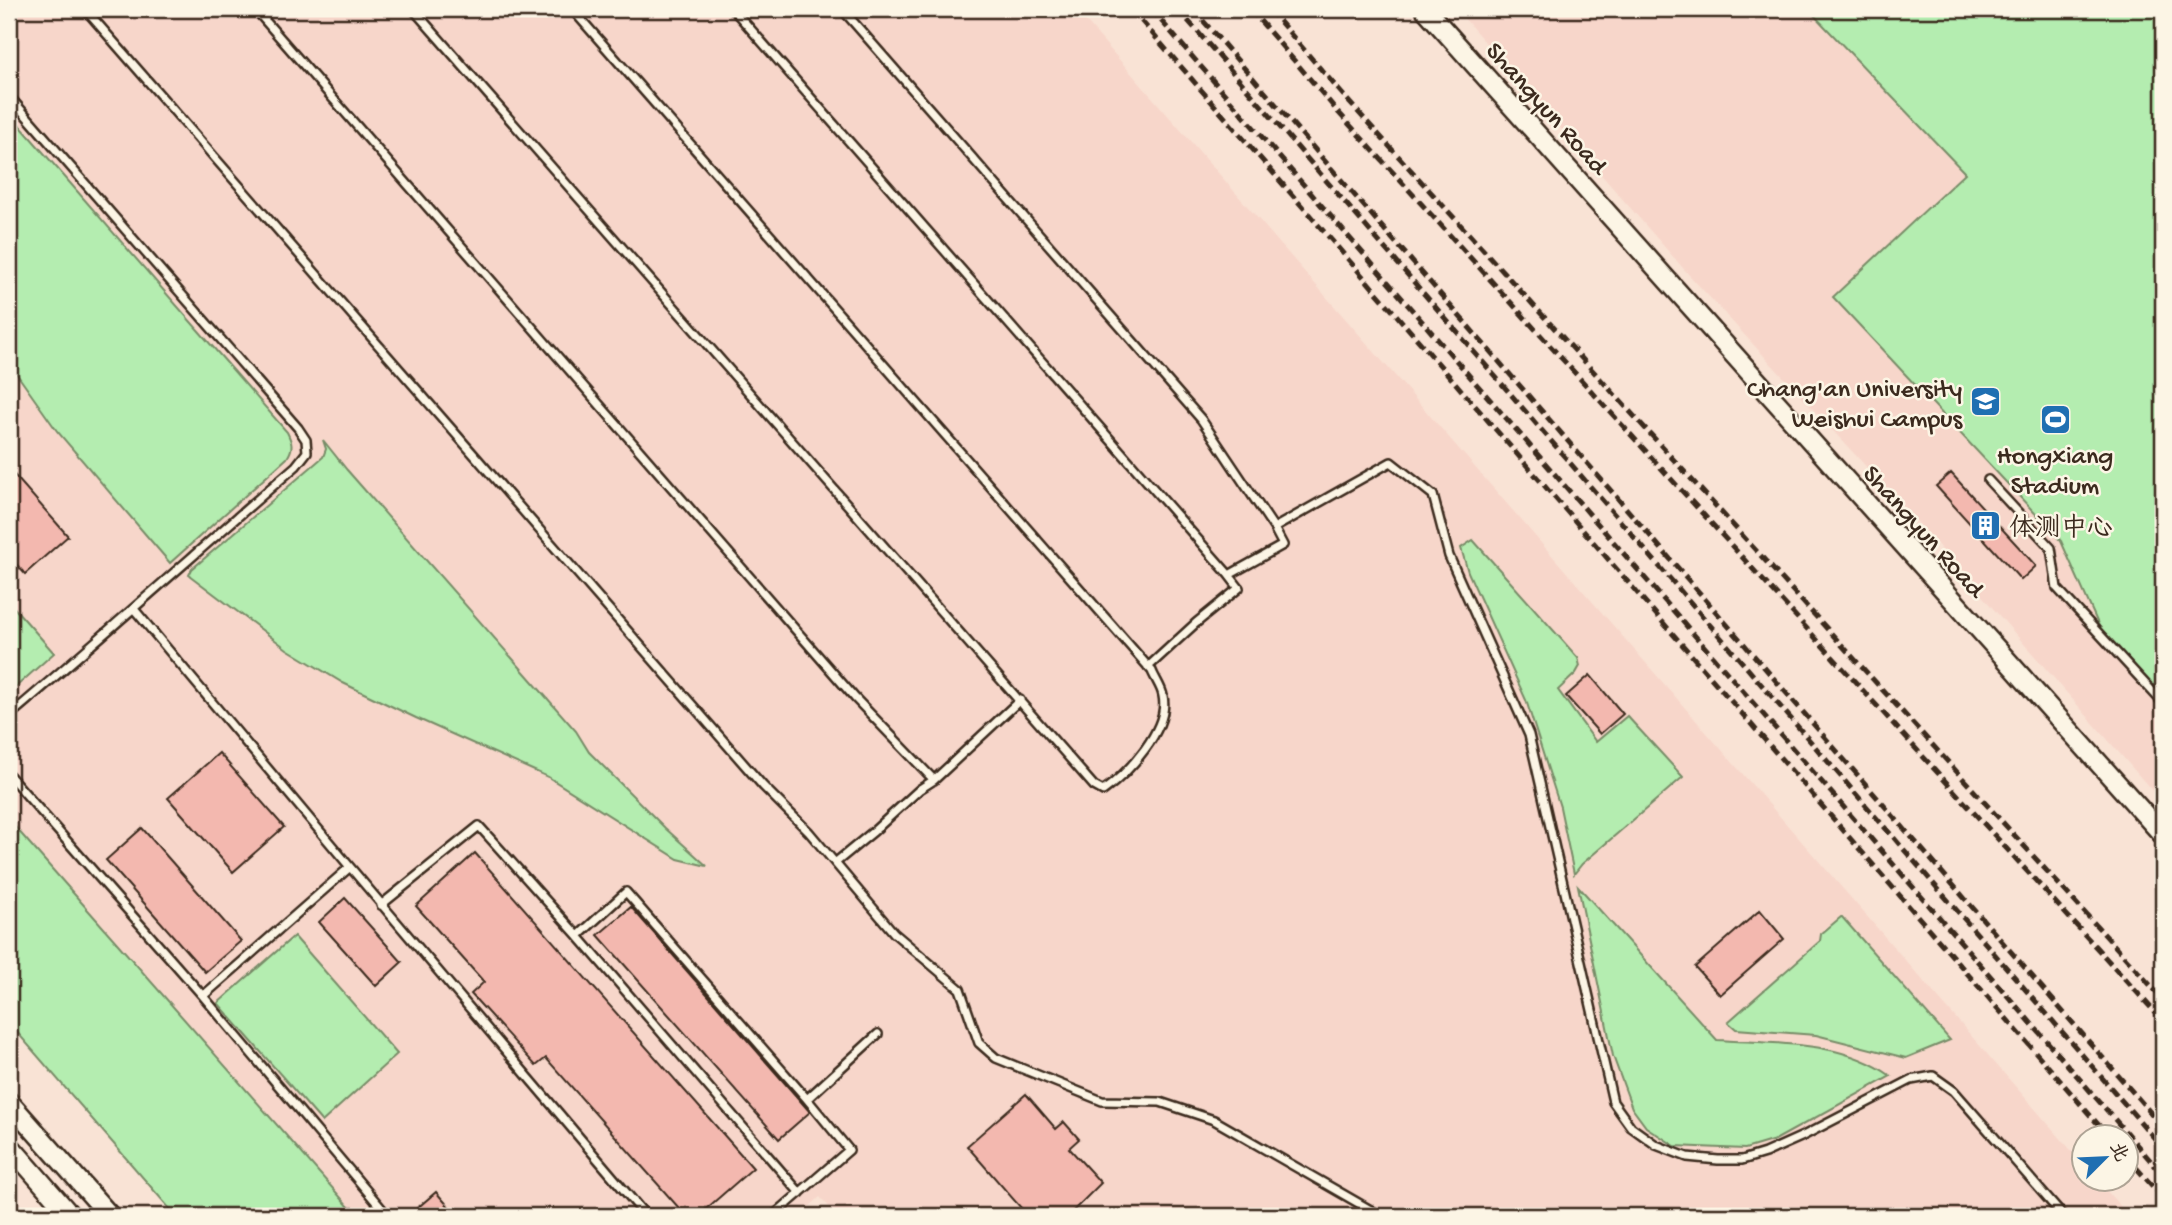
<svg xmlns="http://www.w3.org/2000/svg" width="2172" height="1225" font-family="'Gochi Hand','LXGW WenKai TC',sans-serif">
  <rect width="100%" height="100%" fill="#f9e3d5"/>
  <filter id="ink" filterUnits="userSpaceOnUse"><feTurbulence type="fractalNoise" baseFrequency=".0143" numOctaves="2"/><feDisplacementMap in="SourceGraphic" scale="14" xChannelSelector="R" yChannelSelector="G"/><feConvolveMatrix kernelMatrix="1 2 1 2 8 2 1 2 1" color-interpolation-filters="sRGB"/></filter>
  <g filter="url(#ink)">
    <!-- built -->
    <path fill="#f7d6ca" d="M9 9H1075L2084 1165V1180H2097L2129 1216H838L820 1197 799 1216H346L9 832Z
      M1456 9H2163V803L1922 527 1690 276Z"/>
    <!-- green -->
    <path fill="#b4edb0" stroke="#788c67" stroke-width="2" d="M1808 9H2163V700L2102 633 2061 541 1833 297 1965 173Z
      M9 113 287 432C292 442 294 448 287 458L170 563 57 431 9 363Z
      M323 440 347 470 576 731 589 752 665 828 707 866 678 859 548 777 416 718 343 683 287 649 189 575 192 569 323 457 326 449Z
      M1473 540 1578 658 1580 666 1576 673 1558 690 1596 742 1627 716 1683 777 1582 864 1574 874 1560 807 1526 700 1468 572 1461 548Z
      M9 602 54 653 9 693Z
      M9 820 357 1216H176L9 1023Z
      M1578 886 1717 1040C1775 1044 1842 1040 1891 1076L1775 1140 1745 1149 1675 1146 1646 1127 1632 1108 1613 1056Z
      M1841 917H1842L1950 1040 1906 1058 1816 1035 1736 1029 1728 1022 1820 941 1821 934Z
      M294 936 397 1054 322 1122 218 1003Z"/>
    <!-- building -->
    <path fill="#f3b8af" stroke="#3b2a1e" stroke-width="2" d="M9 469 68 536 25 574 9 556Z
      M1951 473 2036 566 2021 580 1936 486Z
      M1590 675 1623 714 1600 734 1566 696Z
      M219 753 284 827 233 872 168 798Z
      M142 828 241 941 205 972 106 860Z
      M475 853 753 1168 698 1216H686L546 1058 536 1066 471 994 484 982 416 906Z
      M345 898 402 962 376 986 319 922Z
      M631 907 810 1112 779 1139 598 935Z
      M1760 910 1784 939 1720 995 1695 967Z
      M1026 1094 1056 1129 1064 1122 1079 1139 1069 1148 1101 1183 1068 1216H1028L967 1146Z
      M436 1192 457 1216H408Z"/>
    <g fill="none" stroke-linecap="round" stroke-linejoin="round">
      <defs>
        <path id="service" d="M85 9 763 786 809 832 894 933 960 989 979 1043 996 1058 1102 1101 1160 1102 1214 1120 1381 1216
          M255 9 855 698 934 780 1020 700
          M413 9 1094 786 1103 791C1127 774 1170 729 1163 696 1162 688 1155 679 1152 671L572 9
          M733 9 1229 575 1283 545 1274 528 1201 419 842 9
          M9 96 298 428 306 440 307 452 296 466C200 549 106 634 9 716
          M1988 480 2051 548 2057 588 2163 703
          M1274 528 1391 462 1433 495 1449 556 1529 735 1613 1102 1631 1127 1656 1145 1687 1157 1718 1160H1742L1765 1153 1803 1136 1911 1080 1933 1076 1954 1091 2063 1216
          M134 609 350 867 646 1216
          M1148 667 1196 623 1239 588 1229 575
          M9 775 203 996 388 1216
          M835 863 874 831 920 789 934 780
          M381 905 479 826 578 936 800 1193
          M578 936 626 892 807 1099
          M203 996 350 867
          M773 1216 849 1150 807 1099 878 1034"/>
        <path id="tertiary" d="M1425 9 2163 835
          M9 1102 110 1216
          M9 1145 71 1216"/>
      </defs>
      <!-- service casing -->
      <use href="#service" stroke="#3b2a1e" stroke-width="12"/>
      <!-- tertiary casing -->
      <use href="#tertiary" stroke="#3b2a1e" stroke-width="23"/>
      <!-- service -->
      <use href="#service" stroke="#fcf5e5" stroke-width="7"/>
      <!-- tertiary -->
      <use href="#tertiary" stroke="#fcf5e5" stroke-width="18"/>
      <!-- rail -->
      <path stroke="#3b2a1e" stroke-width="5" stroke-dasharray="10 5" stroke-linecap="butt" d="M1131 9 2110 1138
        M1151 9 2163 1175
        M1178 9 1887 830 2163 1148
        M1193 9 2163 1127
        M1250 9 1339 113 2163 1021
        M1269 9 1350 103 2163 999
        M2126 1156 2163 1198"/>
    </g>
  </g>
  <!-- icons -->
  <defs>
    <symbol id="university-square" viewBox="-11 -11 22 22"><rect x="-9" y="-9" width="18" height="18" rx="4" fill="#1f6fb2" stroke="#fcf5e5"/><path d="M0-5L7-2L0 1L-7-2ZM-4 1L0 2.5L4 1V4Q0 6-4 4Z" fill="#fff"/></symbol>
    <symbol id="stadium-square" viewBox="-11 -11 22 22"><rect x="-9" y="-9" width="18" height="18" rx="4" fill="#1f6fb2" stroke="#fcf5e5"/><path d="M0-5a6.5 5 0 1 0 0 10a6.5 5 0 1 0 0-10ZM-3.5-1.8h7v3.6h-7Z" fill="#fff"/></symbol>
    <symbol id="building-square" viewBox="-11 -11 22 22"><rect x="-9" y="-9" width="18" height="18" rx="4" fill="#1f6fb2" stroke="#fcf5e5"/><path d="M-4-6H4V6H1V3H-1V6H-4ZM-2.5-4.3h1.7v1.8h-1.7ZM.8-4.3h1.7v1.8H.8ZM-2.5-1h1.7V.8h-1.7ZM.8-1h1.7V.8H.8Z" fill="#fff"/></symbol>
  </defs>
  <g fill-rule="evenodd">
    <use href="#university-square" x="1968" y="384" width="35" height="35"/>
    <use href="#stadium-square" x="2038" y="402" width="35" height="35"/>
    <use href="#building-square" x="1968" y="508" width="35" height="35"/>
  </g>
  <g text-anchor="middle" stroke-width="5" stroke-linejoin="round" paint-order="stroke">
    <!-- street labels -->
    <g font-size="26" fill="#3b2a1e" stroke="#fcf5e5">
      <text transform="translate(1548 107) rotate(48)" y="9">Shangyun Road</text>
      <text transform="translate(1925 530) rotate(48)" y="9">Shangyun Road</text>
    </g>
    <!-- poi labels -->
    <g font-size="26" fill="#3b2a1e" stroke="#fcf5e5" text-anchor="end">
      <text x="1962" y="396">Chang'an University<tspan x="1962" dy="30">Weishui Campus</tspan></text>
      <text x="2055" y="463" text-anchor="middle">Hongxiang<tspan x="2055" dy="30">Stadium</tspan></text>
      <text x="2009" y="535" text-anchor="start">体测中心</text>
    </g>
  </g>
  <!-- margin -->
  <rect width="2172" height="1225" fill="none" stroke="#fcf5e5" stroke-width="35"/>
  <rect x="18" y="18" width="2137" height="1190" fill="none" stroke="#3b2a1e" stroke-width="2.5" filter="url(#ink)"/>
  <!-- north arrow -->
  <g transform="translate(2105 1158) rotate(66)"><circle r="33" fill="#fcf5e5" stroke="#afa495" stroke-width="2"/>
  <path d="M0-5L12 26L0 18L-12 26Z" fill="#1f6fb2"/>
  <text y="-10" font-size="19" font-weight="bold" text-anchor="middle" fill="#3b2a1e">北</text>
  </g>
</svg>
